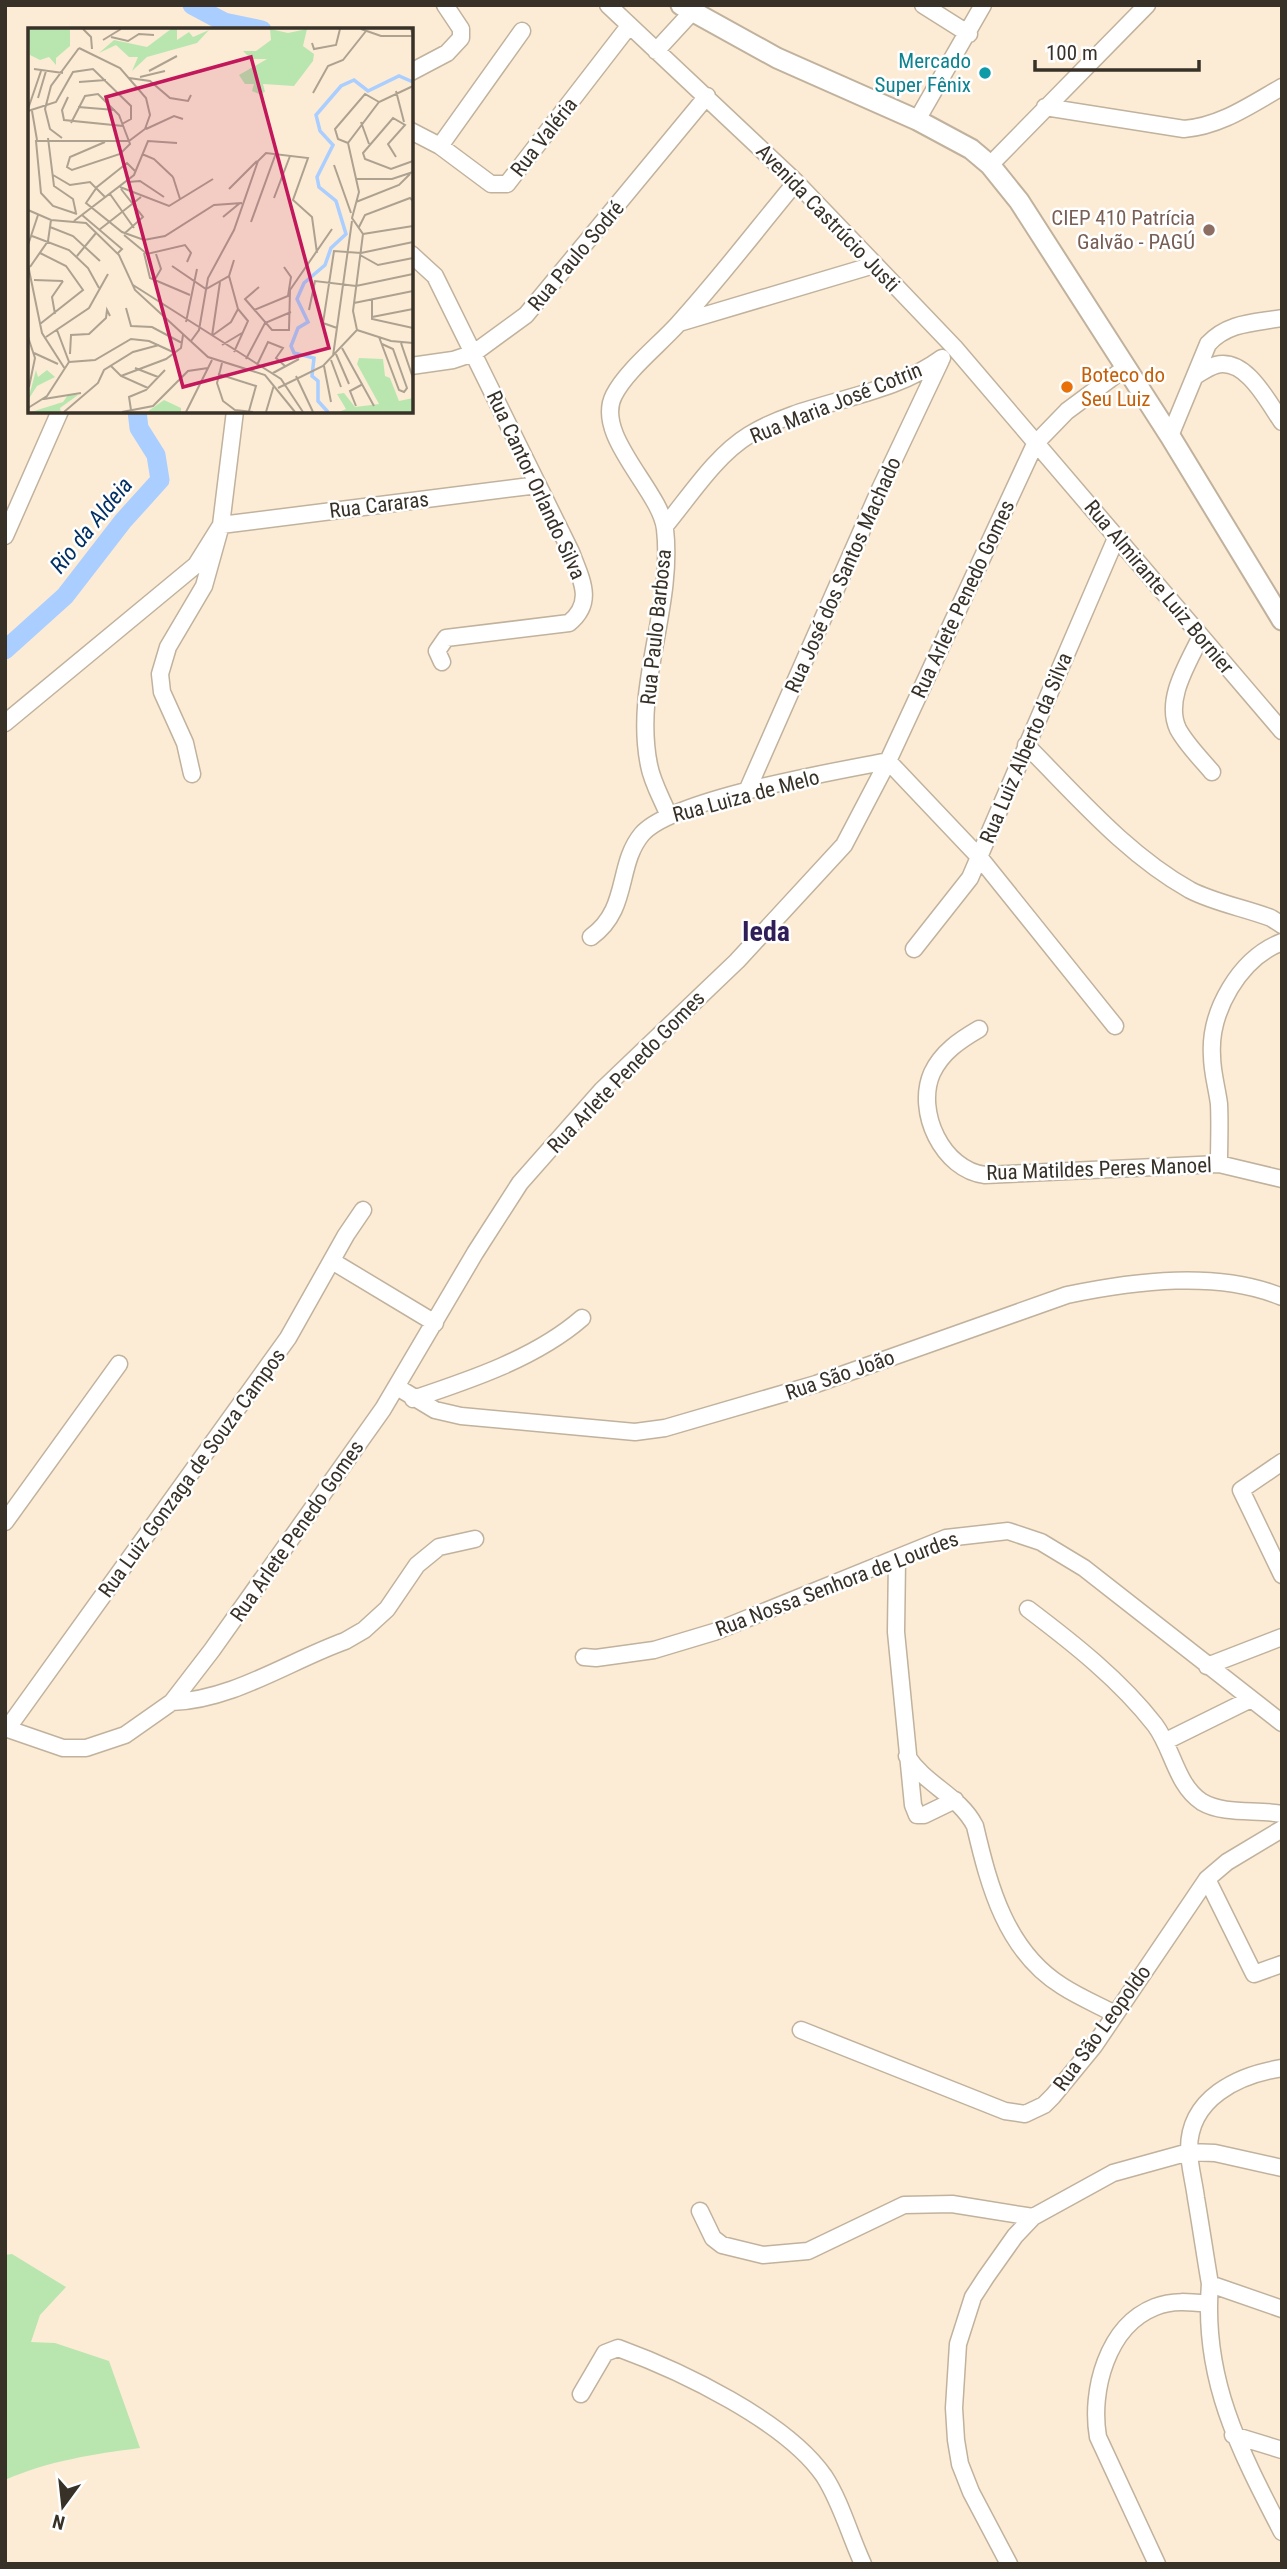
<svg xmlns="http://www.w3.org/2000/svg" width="1287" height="2569" font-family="'Roboto Condensed',sans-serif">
  <rect width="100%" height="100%" fill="#fcecd6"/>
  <!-- green -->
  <path fill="#b9e6af" d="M12 2254 66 2287 40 2315 31 2342 55 2343 109 2361 140 2448C94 2454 48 2461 5 2480V2255Z"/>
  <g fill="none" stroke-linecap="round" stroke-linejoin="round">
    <!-- river -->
    <path stroke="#a9ceff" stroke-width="19" d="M192 5 224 22 262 30
      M5 650 65 596 123 521 160 480 156 455 139 428 137 411"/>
    <defs>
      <path id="minor" d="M608 5 796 182 954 347 1282 731
        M923 5 969 34
        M656 51 691 13
        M411 72 447 53 461 38V29L445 5
        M1045 107 1184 129C1221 126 1250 105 1282 87
        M917 120 983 5
        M411 131 440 146 491 184H507L629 26
        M440 146 522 31
        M990 165 1147 5
        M411 254 435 276 571 552C581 579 595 602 569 623L446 638 437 651 442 662
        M679 323 874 265
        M411 366 453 360 474 353 526 315 707 96
        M1195 376C1202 372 1209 367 1216 365 1246 357 1268 402 1282 422
        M1170 436 1208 344C1228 322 1255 323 1282 318
        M665 526C690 496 715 456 749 435 808 399 885 400 942 358
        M5 536 60 411
        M1201 636C1189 662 1164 699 1178 729 1186 744 1201 759 1212 772
        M5 723 196 565 221 525 235 411
        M1026 745C1077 796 1126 854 1190 890 1215 903 1245 908 1271 918L1282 925
        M192 774 185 743 162 692 160 674 168 647 204 586 221 525 538 485
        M747 791 880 489 941 360
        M668 814C662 799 652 782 649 765 633 686 674 608 665 529 661 491 593 435 614 395 626 371 659 345 678 324 719 279 757 229 796 182
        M591 937C630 909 616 865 642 834 672 799 838 771 888 761L980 858 1115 1026
        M914 949 970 878 1117 536
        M979 1029C960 1040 942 1052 932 1073 915 1112 943 1170 985 1175L1219 1164 1282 1179
        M1219 1164C1219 1144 1220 1124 1219 1104 1217 1088 1212 1072 1212 1056 1209 1011 1240 958 1282 942
        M332 1261 435 1323
        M397 1387 435 1410 461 1416 635 1432 665 1428 816 1384 1067 1295C1134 1281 1218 1270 1282 1297
        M413 1399C470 1380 536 1358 582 1318
        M1282 1462 1241 1490 1282 1575
        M5 1522 119 1364
        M897 1560 896 1632 913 1805 917 1815H924L955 1800
        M1028 1609C1073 1643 1120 1680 1155 1725 1173 1749 1176 1785 1202 1802 1224 1815 1258 1809 1282 1814
        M584 1657 596 1658 654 1650 714 1632 946 1538 1008 1531 1041 1542 1084 1568 1282 1723
        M1207 1666 1282 1637
        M172 1702C233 1700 289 1661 345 1641L364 1630 387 1609 417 1565 439 1547 475 1539
        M5 1728 63 1748H86L125 1735 172 1702 212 1650 383 1409 475 1253 520 1183 602 1090 737 961 844 845 888 761 1035 444 1067 411 1125 368
        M7 1729 288 1338 346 1235 363 1210
        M1166 1741 1249 1700
        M907 1756C925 1785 959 1795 975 1826 989 1886 1006 1951 1062 1986 1079 1997 1098 2005 1115 2014
        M1207 1879 1254 1974 1282 1964
        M801 2030 1005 2111 1025 2114 1044 2105 1053 2096 1094 2046 1207 1879 1227 1862 1282 1829
        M1282 2068C1238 2075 1189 2098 1189 2149 1189 2165 1194 2182 1196 2198 1201 2227 1205 2255 1210 2284 1202 2379 1240 2451 1282 2532
        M700 2211 713 2238 722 2245 763 2255 808 2251 904 2205 952 2204 1033 2217
        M1210 2284 1282 2309
        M581 2394 605 2353 618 2348C681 2371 786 2421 824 2476 841 2502 850 2536 863 2564
        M1233 2435 1282 2450
        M1009 2564 971 2492 960 2464 956 2440 954 2408 958 2344 973 2297 986 2277 1015 2236 1033 2217 1113 2173 1189 2152 1215 2153 1282 2168
        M1157 2564 1098 2437C1090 2391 1107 2326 1155 2307 1172 2300 1190 2302 1208 2304"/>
      <path id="major" d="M681 5 777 58 917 120 971 149 990 165 1019 201 1170 436 1282 620"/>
    </defs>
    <!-- minor casing -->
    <use href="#minor" stroke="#c1b29d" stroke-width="19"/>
    <!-- major casing -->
    <use href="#major" stroke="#c1b29d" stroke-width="23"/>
    <!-- minor -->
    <use href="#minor" stroke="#fff" stroke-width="16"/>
    <!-- major -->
    <use href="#major" stroke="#fff" stroke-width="19"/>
  </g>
  <!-- markers -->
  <circle fill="#0f9aa8" stroke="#fff" stroke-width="2.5" cx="985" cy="73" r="7"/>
  <circle fill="#8d6e63" stroke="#fff" stroke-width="2.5" cx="1209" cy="230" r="7"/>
  <circle fill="#e8710a" stroke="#fff" stroke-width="2.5" cx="1067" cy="387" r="7"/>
  <g text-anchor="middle" stroke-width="5" stroke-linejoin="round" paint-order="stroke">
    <!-- culture labels -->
    <g font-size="21" fill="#0d838f" stroke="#fff" text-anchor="end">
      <text x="971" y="68">Mercado<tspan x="971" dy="24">Super Fênix</tspan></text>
    </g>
    <!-- street labels -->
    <g font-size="21" fill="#373128" stroke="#fff">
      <text transform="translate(544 137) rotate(-52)" y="7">Rua Valéria</text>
      <text transform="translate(828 218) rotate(46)" y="7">Avenida Castrúcio Justi</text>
      <text transform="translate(576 256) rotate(-50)" y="7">Rua Paulo Sodré</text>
      <text transform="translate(836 403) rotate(-22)" y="7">Rua Maria José Cotrin</text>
      <text transform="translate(536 485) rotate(65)" y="7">Rua Cantor Orlando Silva</text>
      <text transform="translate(379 505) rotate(-7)" y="7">Rua Cararas</text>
      <text transform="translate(843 575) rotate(-66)" y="7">Rua José dos Santos Machado</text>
      <text transform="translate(1159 587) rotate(50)" y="7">Rua Almirante Luiz Bornier</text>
      <text transform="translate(963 599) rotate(-65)" y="7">Rua Arlete Penedo Gomes</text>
      <text transform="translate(656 627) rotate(-84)" y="7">Rua Paulo Barbosa</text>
      <text transform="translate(1026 748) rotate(-67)" y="7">Rua Luiz Alberto da Silva</text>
      <text transform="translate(746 796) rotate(-15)" y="7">Rua Luiza de Melo</text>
      <text transform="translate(626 1072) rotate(-46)" y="7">Rua Arlete Penedo Gomes</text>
      <text transform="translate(1099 1169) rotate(-2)" y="7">Rua Matildes Peres Manoel</text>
      <text transform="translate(840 1375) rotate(-19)" y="7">Rua São João</text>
      <text transform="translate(192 1473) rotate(-54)" y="7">Rua Luiz Gonzaga de Souza Campos</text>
      <text transform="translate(297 1531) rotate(-55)" y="7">Rua Arlete Penedo Gomes</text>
      <text transform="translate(837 1584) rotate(-21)" y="7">Rua Nossa Senhora de Lourdes</text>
      <text transform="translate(1102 2028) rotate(-54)" y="7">Rua São Leopoldo</text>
    </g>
    <!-- education labels -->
    <g font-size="21" fill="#785e54" stroke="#fff" text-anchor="end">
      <text x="1195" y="225">CIEP 410 Patrícia<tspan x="1195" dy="24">Galvão - PAGÚ</tspan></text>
    </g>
    <!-- food labels -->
    <g font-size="21" fill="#c56008" stroke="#fff" text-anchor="start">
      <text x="1081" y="382">Boteco do<tspan x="1081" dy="24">Seu Luiz</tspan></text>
    </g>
    <!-- water labels -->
    <g font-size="23" font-style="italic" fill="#023064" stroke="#fff">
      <text transform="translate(91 525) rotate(-51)" y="8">Rio da Aldeia</text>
    </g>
    <!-- district labels -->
    <g font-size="28" font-weight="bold" fill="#301e58" stroke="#fff">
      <text x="766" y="941">Ieda</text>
    </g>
  </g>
  <!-- overview -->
  <g transform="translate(28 28)">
    <rect width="385" height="385" fill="#fcecd6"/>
    <path d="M0 1H42V18L28 30V37L21 29 12 32 2 27ZM143 1H149V12L161 4 165 9 181 2 169 15 119 29 104 43 110 29H101L88 17 71 25 86 12 119 19ZM242 1 260 5 279 1 275 18 286 26 285 33 266 58 235 56 237 64 231 66 224 63 226 56H217L211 47 239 31H223L215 23H228L243 12ZM331 330 355 331 357 348 362 350 371 373 385 370V384H311L318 381 309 366 316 365 327 379 351 376 329 336ZM8 342 10 349 19 342 27 349 9 358 0 372ZM40 367H50L32 380 33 384H3L35 374ZM136 372 153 380V384H119Z" fill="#b9e6af"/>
    <path fill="none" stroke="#a9ceff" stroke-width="3.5" d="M300 384 290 373V353L284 348 286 330 266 325 263 318 270 300 280 294 269 271 276 255 297 237 303 220 318 206 308 173 291 159 289 149 305 117 292 103 288 87 313 58 326 52 340 63 371 48 385 54"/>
    <path fill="none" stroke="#ada190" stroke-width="2" d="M55 1 63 9 64 21M333 1 353 8H385L383 1M83 9 100 13 111 6 126 7M75 12 93 1M284 15 286 21 308 17 312 1M6 41 35 45M121 43 149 28M112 49 137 43M101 50 122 53 142 70 160 73 163 67M51 54 78 52M368 63 376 94M285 65 300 38 315 32 338 3M40 69 34 82 36 92 95 98M10 70 18 43M50 79 87 82M0 81 13 43M0 83 28 74 45 44 65 41 103 78V91L94 96M4 83 9 112M333 94 341 116M43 95 57 68 70 66 91 87 102 116 92 126 44 142 39 139 42 129 77 114M118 101 146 88 155 91M20 110 26 158 45 171 48 185M34 110 22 101 17 81 23 58 51 20M320 115 310 111 307 101 337 66 351 74M114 126 126 131 145 149M368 129 360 116 377 97 365 90 335 125 337 131 363 141 385 133M306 137 323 185M108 144 99 135 69 159 58 175 94 204 116 212 137 208 186 177 214 175M25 147 42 157 62 154 77 169M145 149 152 171M328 151H364L385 144M100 154 112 153 136 169M92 159 141 178 185 151M93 161 115 189 97 205M201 161 229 133M82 166 106 200M246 170 262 128M328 174 371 157 382 146M0 182 23 192 58 195 91 227 107 262 180 329 237 347 267 384M49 186 25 178 13 165 8 113H101L117 101 122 87 118 70 92 40 51 20M54 187 94 221 89 226M195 189 212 175M46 193 106 147 120 113 149 115M223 194 248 125M22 199 45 208 72 233M331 199 337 187 382 170 385 173M71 202 113 169M335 206 385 198M96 207 119 226 157 217 163 225 159 234M4 208 41 222 60 240 71 260M0 217 10 187M12 225 38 238 55 262 12 296M116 225 122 250 162 267M332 227 350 237 385 230M49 228 68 205M0 237 14 305 37 341M144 238 178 261 201 248 206 232M2 239 20 213 23 192M201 248 210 281 220 293 206 324M6 252 35 253M126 253 133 241 128 226M105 257 253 351 275 384M231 259 217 271 244 302H261L262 262 304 201M344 272V291L385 300M326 275 385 263M98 280 103 298 124 299 154 315M226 282 260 268 263 249 256 239M281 282 287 253 328 258 385 246M27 286 24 269 35 253M344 289 385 281M158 294 169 241M309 300 295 295 306 223 333 225 385 214M329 302 363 313 385 315M185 307 203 294 210 281M184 308 192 254M0 309 7 330 1 359M18 309 61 280 80 246M351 309 371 362 376 364 379 360 365 321 354 316M163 313 171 302 180 250 206 202 230 133 238 125 280 130 265 172 284 189 289 225M373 315 385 350M194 317 214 305M314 320 346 378M6 325 30 336M42 326 43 307 61 306 78 290 79 282 82 288M308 326 321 356M305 328 324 193M218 331 237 295 263 284M303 332 313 359M41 334 67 332 103 311 121 313 145 324M194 335 189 355 195 373 207 382 225 384M229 337 240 314 255 320 248 330 257 338M83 338 93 348 120 360M296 338 303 374M107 340 130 349M245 345 271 331M190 346 228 358 221 383M93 348 138 331 153 320 155 307M268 348 285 384M250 360 295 338 329 302 325 283 335 206 324 190 331 164 320 115 351 74 385 58M16 371 53 365M328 378 322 363 335 356M0 380 19 368 41 334 29 302M103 382 101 369 118 362 137 342M36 384 70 355 76 342 105 324 131 317M94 384 125 378 160 343 180 340M158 384 184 332M238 384 246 357"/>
    <path fill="#c2185b" fill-opacity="0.15" stroke="#c2185b" stroke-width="3.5" d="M223 29 301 320 155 359 78 69Z"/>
    <rect width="385" height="385" fill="none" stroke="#373128" stroke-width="3.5"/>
  </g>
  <!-- border -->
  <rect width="1287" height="2569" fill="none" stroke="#373128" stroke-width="14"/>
  <!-- north arrow -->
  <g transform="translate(63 2506) rotate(195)" stroke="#ffffff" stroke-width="5" paint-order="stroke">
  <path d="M0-5L12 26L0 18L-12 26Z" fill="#373128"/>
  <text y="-10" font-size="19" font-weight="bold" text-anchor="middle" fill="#373128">N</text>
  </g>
  <!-- scale -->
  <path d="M1035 60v10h164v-10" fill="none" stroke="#373128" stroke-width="3.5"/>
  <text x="1046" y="60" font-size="21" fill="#373128" stroke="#ffffff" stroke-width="5" paint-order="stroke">100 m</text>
</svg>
